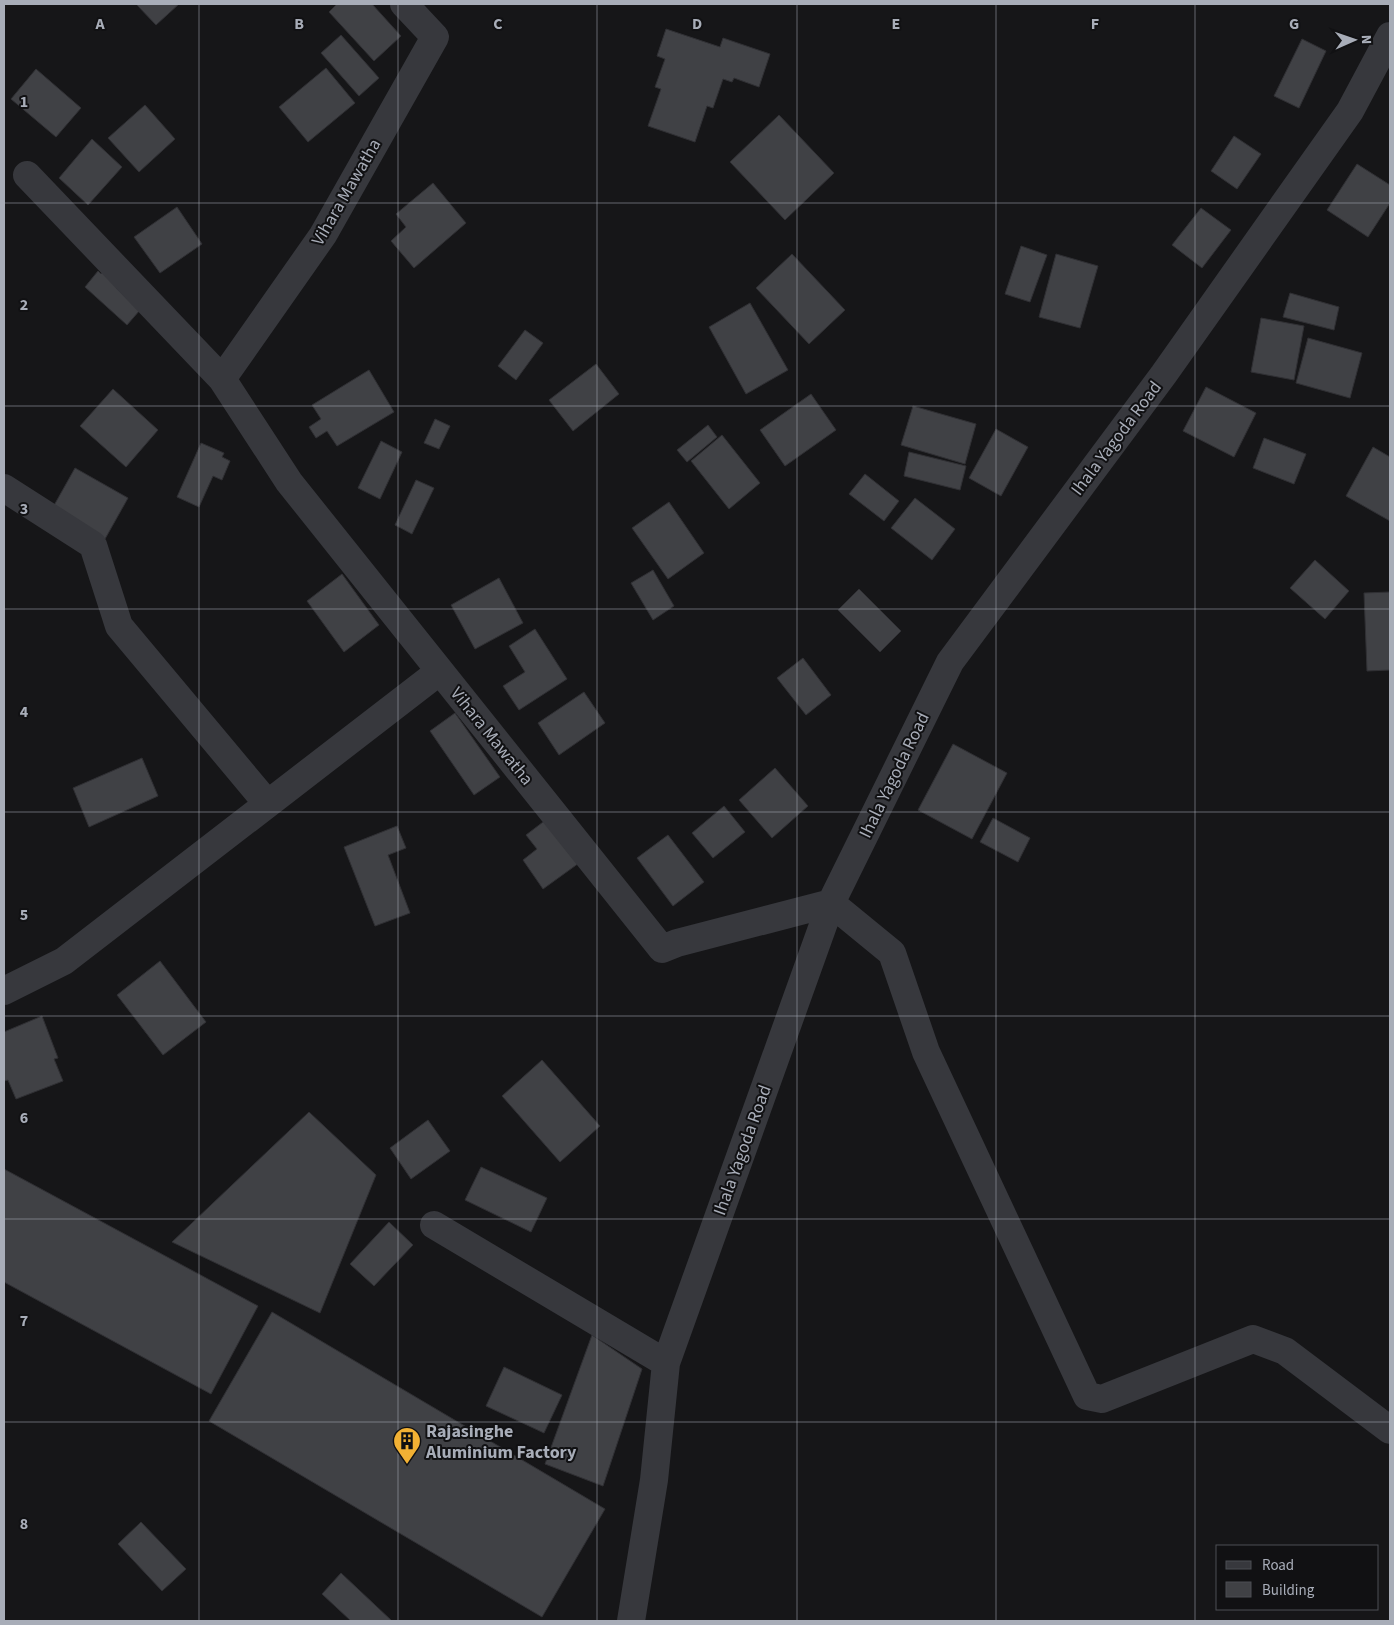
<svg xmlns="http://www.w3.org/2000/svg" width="1394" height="1625" font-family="'Source Sans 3',sans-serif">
  <rect width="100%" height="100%" fill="#161618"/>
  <!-- building -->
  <path fill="#404145" stroke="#303034" d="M136 4H179L156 25Z
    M337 4H372L401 36 374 61 329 12Z
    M666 29 720 47 723 38 770 54 759 87 734 78 732 82 723 79 713 108 707 106 695 142 648 126 661 89 655 87 665 59 657 56Z
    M341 35 379 78 359 96 321 53Z
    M1302 39 1326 51 1299 108 1274 96Z
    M326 68 355 103 308 142 279 107Z
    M36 69 81 108 56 137 11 99Z
    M145 105 175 139 139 172 108 138Z
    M779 115 834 173 785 220 730 162Z
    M1234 136 1261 154 1237 189 1211 171Z
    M92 139 122 167 88 205 59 178Z
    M1357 164 1390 185V203L1368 237 1327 210Z
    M433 183 466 223 414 268 391 241 406 227 396 214Z
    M177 207 202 244 160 273 134 237Z
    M1201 208 1231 230 1202 268 1172 245Z
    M1021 246 1047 255 1030 302 1005 294Z
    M792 254 845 310 809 344 756 288Z
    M1056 254 1098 266 1080 328 1039 317Z
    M106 268 121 281 116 288 140 310 127 325 85 287 98 271 101 274Z
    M1290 293 1339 307 1334 330 1283 317Z
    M750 303 788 370 746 394 709 327Z
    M1261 318 1304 326 1294 380 1251 372Z
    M525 330 543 343 516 380 498 366Z
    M1308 338 1362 353 1350 398 1296 383Z
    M596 364 619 394 573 431 549 400Z
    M369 370 394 412 337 446 327 431 316 438 309 427 321 419 312 405Z
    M1206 387 1256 413 1234 457 1183 431Z
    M113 389 158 430 126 467 80 426Z
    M811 394 836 430 785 466 760 430Z
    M913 406 976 424 965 464 901 445Z
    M435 419 450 426 439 449 424 443Z
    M708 425 717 437 687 462 677 450Z
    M996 429 1028 447 1001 496 969 478Z
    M722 435 760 483 729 509 691 461Z
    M1264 438 1306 454 1294 484 1253 468Z
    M381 441 402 452 380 499 358 488Z
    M201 443 224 453 222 457 230 461 222 480 213 476 199 507 177 497Z
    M1373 447 1390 457V521L1346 496Z
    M909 452 966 466 960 490 904 476Z
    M75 468 128 498 105 539 52 509Z
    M865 474 899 501 884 521 849 494Z
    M416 480 434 488 412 534 395 525Z
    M915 498 955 529 932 560 891 528Z
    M669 502 704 553 668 579 632 528Z
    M1315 560 1349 591 1325 619 1290 588Z
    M653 570 674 606 653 620 631 583Z
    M342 574 379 625 344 652 307 601Z
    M499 578 523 623 475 649 451 605Z
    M859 589 901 631 880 652 838 610Z
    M1390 592V670L1367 671 1364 593Z
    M535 629 567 679 519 710 503 686 525 672 509 646Z
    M803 658 831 695 806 715 777 678Z
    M584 692 605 723 559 755 538 723Z
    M455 713 500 777 474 795 430 731Z
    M953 744 1007 773 972 839 918 810Z
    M142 758 158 796 89 827 73 788Z
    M775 768 808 806 772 838 739 800Z
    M724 806 745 832 713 858 692 833Z
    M993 818 1030 838 1018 862 980 842Z
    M547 819 579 863 543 889 523 860 537 849 526 835Z
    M397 826 406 848 388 855 410 913 375 926 344 847Z
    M668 835 704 882 673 906 637 858Z
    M160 961 206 1022 163 1055 117 995Z
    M42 1016 58 1058 54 1059 63 1081 16 1099 8 1080 4 1081V1032Z
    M542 1060 600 1126 560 1162 502 1096Z
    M309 1112 376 1175 320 1313 172 1242Z
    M428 1120 450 1151 411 1179 390 1148Z
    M481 1167 547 1198 531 1232 465 1200Z
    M4 1169 258 1306 211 1394 4 1282Z
    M389 1222 413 1245 374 1286 350 1264Z
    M272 1312 605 1509 542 1617 209 1421Z
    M592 1335 642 1369 603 1486 545 1464Z
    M504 1367 562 1395 544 1433 486 1406Z
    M141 1522 186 1569 162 1591 118 1544Z
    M341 1573 392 1621H351L322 1594Z"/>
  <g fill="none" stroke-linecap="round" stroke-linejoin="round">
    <!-- minor -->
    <path stroke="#37383d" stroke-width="28" d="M27 175 222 379 289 482 662 949 677 943 831 903 892 953 926 1052 1087 1396 1102 1399 1253 1339 1285 1351 1390 1430
      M222 379 323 235 435 37 404 4
      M4 488 93 545 119 626 267 803
      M4 991 64 961 440 671
      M434 1225 666 1363
      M631 1621 654 1480 666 1363 831 903 950 662 1164 374 1350 111 1390 36"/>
  </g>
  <!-- grid -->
  <path fill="none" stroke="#a8adb8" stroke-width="1" stroke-opacity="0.55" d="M199 4V1621M398 4V1621M597 4V1621M797 4V1621M996 4V1621M1195 4V1621M4 203H1390M4 406H1390M4 609H1390M4 812H1390M4 1016H1390M4 1219H1390M4 1422H1390"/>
  <!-- icons -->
  <defs>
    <symbol id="building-pin" viewBox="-11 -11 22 30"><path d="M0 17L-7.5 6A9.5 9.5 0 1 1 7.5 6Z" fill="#f2b134" stroke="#111113"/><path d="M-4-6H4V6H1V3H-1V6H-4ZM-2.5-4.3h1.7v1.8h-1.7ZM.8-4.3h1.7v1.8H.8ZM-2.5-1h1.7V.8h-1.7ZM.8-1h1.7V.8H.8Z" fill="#111"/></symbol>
  </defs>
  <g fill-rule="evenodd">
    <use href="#building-pin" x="391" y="1425" width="32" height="43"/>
  </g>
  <g text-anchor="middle" stroke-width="4" stroke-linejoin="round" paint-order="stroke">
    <!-- street labels -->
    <g font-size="18" fill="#a8adb8" stroke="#111113">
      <text transform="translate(346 192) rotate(-60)" y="6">Vihara Mawatha</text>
      <text transform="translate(1116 438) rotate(-53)" y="6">Ihala Yagoda Road</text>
      <text transform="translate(492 736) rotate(51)" y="6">Vihara Mawatha</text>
      <text transform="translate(894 775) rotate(-64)" y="6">Ihala Yagoda Road</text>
      <text transform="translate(742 1150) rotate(-70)" y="6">Ihala Yagoda Road</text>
    </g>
    <!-- poi labels -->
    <g font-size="18" font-weight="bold" fill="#a8adb8" stroke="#111113" text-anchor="start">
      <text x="426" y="1437">Rajasinghe<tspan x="426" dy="21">Aluminium Factory</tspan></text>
    </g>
  </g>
  <g font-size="16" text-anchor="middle" font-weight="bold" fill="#a8adb8" stroke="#111113" stroke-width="4" stroke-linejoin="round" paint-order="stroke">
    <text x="100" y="29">A</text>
    <text x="299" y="29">B</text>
    <text x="498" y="29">C</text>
    <text x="697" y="29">D</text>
    <text x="896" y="29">E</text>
    <text x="1095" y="29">F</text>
    <text x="1294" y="29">G</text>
    <text x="24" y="107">1</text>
    <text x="24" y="310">2</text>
    <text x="24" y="514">3</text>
    <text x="24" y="717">4</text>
    <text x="24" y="920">5</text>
    <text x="24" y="1123">6</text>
    <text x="24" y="1326">7</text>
    <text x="24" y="1529">8</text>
  </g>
  <!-- border -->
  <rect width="1394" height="1625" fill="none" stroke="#a8adb8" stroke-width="10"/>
  <!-- legend -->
  <rect x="1216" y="1545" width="162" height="65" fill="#111113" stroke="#4d4f55"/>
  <rect x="1226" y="1561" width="25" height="8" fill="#37383d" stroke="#4d4f55"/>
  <text x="1262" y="1570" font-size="15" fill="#a8adb8">Road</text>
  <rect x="1226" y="1582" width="25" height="15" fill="#404145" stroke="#4d4f55"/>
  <text x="1262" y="1595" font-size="15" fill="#a8adb8">Building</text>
  <!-- north arrow -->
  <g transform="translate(1354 40) rotate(88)" stroke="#111113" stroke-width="4" paint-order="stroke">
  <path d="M0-4L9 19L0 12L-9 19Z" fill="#a8adb8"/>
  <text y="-8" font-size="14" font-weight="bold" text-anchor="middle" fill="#a8adb8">N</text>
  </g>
</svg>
